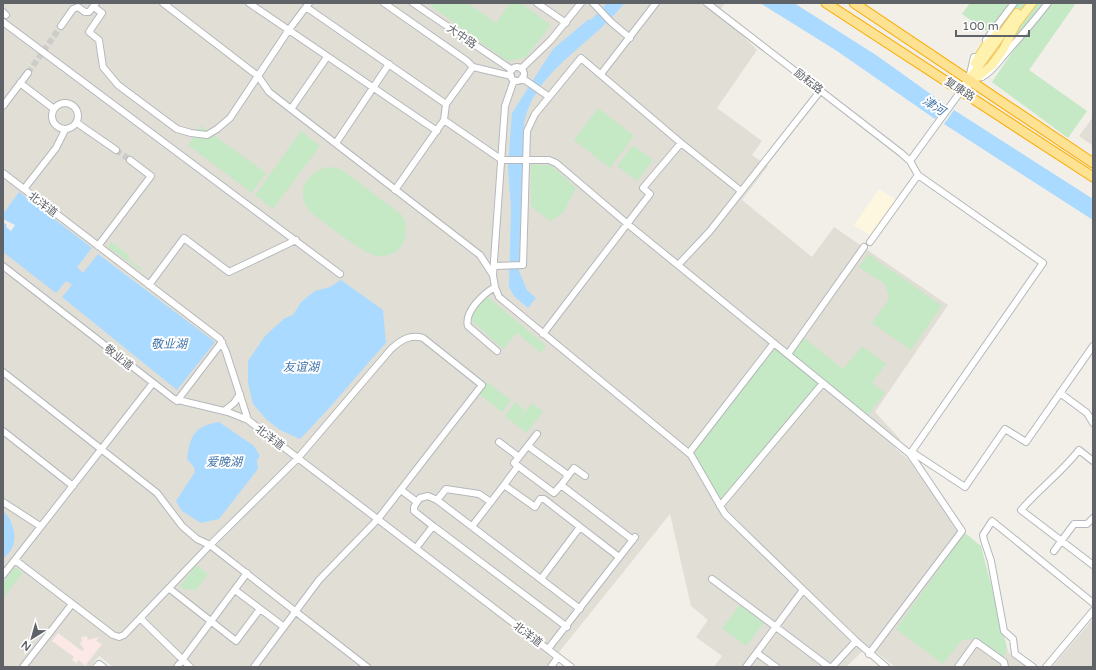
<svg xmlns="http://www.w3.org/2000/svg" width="1096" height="670" font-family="'Varela Round','Noto Sans SC',sans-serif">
  <rect width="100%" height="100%" fill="#f1efe8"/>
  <!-- commercial -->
  <path fill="#fef7e0" d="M879 189 896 200 871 236 854 225Z"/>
  <!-- education -->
  <path fill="#e1ded6" d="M3 3H725L719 12 757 50 717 108 762 141 752 155 768 166 742 200 812 257 834 227 948 305 875 412 900 439 895 448 908 459 958 530 1009 653 1028 667H895L868 646 846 667H714L722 656 696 637 708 620 691 606 670 514 547 667H113L99 656 90 667H3Z
    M1093 117V146L1079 136Z
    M1093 619V667H1052Z"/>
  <!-- medical -->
  <path fill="#fce8e6" d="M58 633 82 651 84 649 80 644 82 641 81 637 87 636 88 640 99 637 96 641 102 644 85 666 79 660 76 663 72 660 74 657 52 641Z"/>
  <!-- green -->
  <path fill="#c5e8c5" d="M432 3H468L496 23 510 3H521L551 25 525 58 507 61 432 7Z
    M970 3H1076L1029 70 1087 111 1068 138 992 82 1014 50 962 14Z
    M598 108 634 136 610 168 574 140Z
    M201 126 266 173 252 193 188 145Z
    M301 131 320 146 273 209 255 195Z
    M633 145 653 160 637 181 617 166Z
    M531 164 552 166 576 188 563 213 550 221 531 206Z
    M329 167 341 169 403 216C407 225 408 235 402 245 396 254 383 259 373 255 364 253 313 216 308 209 295 190 308 171 329 167Z
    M111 242 129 255V260L142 269 141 271 108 247Z
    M868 254 942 306 911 350 872 323 889 299 885 284 859 267Z
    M487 296 546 346 541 353 517 333 503 349 473 322C469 312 480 303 487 296Z
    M804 338 843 369 862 346 886 364 872 383 885 393 866 418 790 357Z
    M775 348 820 385 721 501 692 454Z
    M487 382 511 400 502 412 479 394Z
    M515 402 525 410 515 424 505 416Z
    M532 403 543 412 526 433 515 424Z
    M965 533 981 546 1007 647 1003 659 975 639 962 640 943 664 896 629Z
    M196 565 208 574 195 591 190 588 187 591 180 586Z
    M15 567 23 573 3 598V582Z
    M740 605 764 623 746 646 722 628Z"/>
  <!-- water -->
  <path fill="#aadaff" d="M607 3H625C618 10 612 18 604 25 574 54 533 79 524 123L519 271 527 290 536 298 528 308 514 296 509 287 511 209 508 166 512 113 553 49 589 19 591 20Z
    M760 3H794L876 55 946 105 935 119 837 51Z
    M954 110 1093 199V220L944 124Z
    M19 192 92 248 77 267 83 273 98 254 215 342 177 390 62 297 72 285 66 281 56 293 3 252V214Z
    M341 280 383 310 386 343C357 375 330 409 300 439L280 430 266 419 253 404 248 383V361L265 336 285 318 293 315 301 302 315 291 330 287Z
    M219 422 254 446 260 456 257 460 258 469 219 519 201 523 182 511 176 501 195 472 194 467 187 459C190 435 195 426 219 422Z
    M3 511C12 519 17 534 13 546 11 551 6 556 3 559Z"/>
  <!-- pier -->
  <path fill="#f1efe8" d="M3 219 15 225 11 231 6 227 7 225 3 222Z"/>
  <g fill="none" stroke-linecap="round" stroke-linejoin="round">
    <!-- minor-tunnel -->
    <path stroke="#ccccc8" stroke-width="6" stroke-dasharray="6 3" stroke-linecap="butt" d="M28 73 61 26
      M116 150 130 160"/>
    <defs>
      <path id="minor" d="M163 3 258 76 269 92 480 255 493 275
        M249 3 437 131
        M384 3 467 61 473 67
        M413 3 512 70
        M537 3 566 23
        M593 3 611 22 630 38
        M707 3 901 153 910 161 918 175 1043 263 910 454
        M94 7 102 13 89 32 99 40 103 67 118 85 177 129 191 133 207 135 217 129 230 118 288 31 309 3
        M306 7 446 104
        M3 12 6 15
        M3 22 340 274
        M61 26 73 9 78 7 85 12H89L96 3
        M986 40 1014 3
        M510 74a7 7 0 1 1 14 0a7 7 0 1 1-14 0Z
        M521 69 551 40 581 3
        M601 74 656 3
        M511 76 473 67 446 104 444 120 502 160H549L556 163 630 226 910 454 962 531 869 654
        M982 77C993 71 998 62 1006 53 1021 36 1034 21 1048 3
        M522 78 548 96
        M969 78 974 57
        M514 80 505 106 493 275 495 287 499 297 691 455 725 514 856 641 886 667
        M20 83 54 109
        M52 116a13 13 0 1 1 26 0a13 13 0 1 1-26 0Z
        M3 106 28 73
        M291 109 327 57
        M77 123 116 150
        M336 143 389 64
        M910 161 961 91
        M3 173 220 339 226 352 248 420 571 667
        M24 189 56 148 65 130
        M395 190 444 120
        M870 242 918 175
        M98 246 151 176 130 160
        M678 265 710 231 821 90
        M3 266 174 399 228 412 248 420
        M495 266 523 265 527 131 535 114 581 58 681 143 741 191
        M149 285 184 238 229 272 296 240
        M495 287C483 294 464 312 468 326L497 351
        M543 334 650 194 643 188 681 143
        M788 354 864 247
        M3 372 157 493 182 526 197 539 210 545 124 635 119 637 113 635 15 560
        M1060 393 1087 413 1093 423
        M177 401 222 342
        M224 411 234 403 240 394
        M3 431 73 486
        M499 442 519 457 514 463 554 493 561 485 633 540
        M528 446 568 475
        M912 452 965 487 1005 429 1026 442 1093 346
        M689 453 774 343
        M519 457 537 434
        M1093 461 1079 450C1061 473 1040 488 1021 510L1093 565
        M518 466 504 485 535 507 540 499H544L619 557
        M561 485 574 468 585 476
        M401 490 417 502 420 498 428 496 437 500 446 489 479 494 491 502
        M437 500 580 609
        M3 502 40 526
        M417 502 414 507V511L433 526
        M720 506 823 383
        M473 525 504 485
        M416 548 433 526 567 627
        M1054 551 1074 524H1087L1093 518
        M3 575 153 383
        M541 579 580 527
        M712 579 829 667
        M170 589 236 641 260 609
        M235 590 284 627
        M140 618 190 667
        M548 649 635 537
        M757 653 776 667
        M23 667 72 604
        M96 667 99 664 103 667
        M177 667 247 573
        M254 667 319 580 378 519 482 385 423 338C410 334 401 340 391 349L298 458 210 545 367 667
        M551 667 558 657
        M746 667 803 590
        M832 667 856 641
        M958 667 976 642 1004 662 1005 667
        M1033 667 1015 654 1013 639 1004 631 991 561 984 540 983 535 992 521 1093 603
        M1046 667 1093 611"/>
      <path id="major" d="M975 63 987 44 997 34
        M965 85 1017 13
        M961 91 991 66 1003 50 1016 24 1032 3"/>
      <path id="highway" d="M826 3 1093 177
        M854 3 1093 163"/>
    </defs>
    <!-- minor casing -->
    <use href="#minor" stroke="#b5b8bc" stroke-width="8"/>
    <!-- major casing -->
    <use href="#major" stroke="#f2c960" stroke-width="10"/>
    <!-- highway casing -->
    <use href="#highway" stroke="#f9ab00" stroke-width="11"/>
    <!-- minor -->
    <use href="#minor" stroke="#fff" stroke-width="6"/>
    <!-- major -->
    <use href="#major" stroke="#fff2af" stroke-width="8"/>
    <!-- highway -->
    <use href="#highway" stroke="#fde293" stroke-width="9"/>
  </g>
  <g text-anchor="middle" stroke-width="4" stroke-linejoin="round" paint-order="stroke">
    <!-- street labels -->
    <g font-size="11" fill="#5f6368" stroke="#fff">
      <text transform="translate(462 36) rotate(34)" y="4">大中路</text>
      <text transform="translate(809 81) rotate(38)" y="4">励耘路</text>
      <text transform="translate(960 89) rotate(33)" y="4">复康路</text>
      <text transform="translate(43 204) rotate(37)" y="4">北洋道</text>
      <text transform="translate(119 357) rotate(38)" y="4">敬业道</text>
      <text transform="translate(270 437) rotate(37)" y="4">北洋道</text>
      <text transform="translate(528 634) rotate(37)" y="4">北洋道</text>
    </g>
    <!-- water labels -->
    <g font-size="12" font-style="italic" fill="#4174aa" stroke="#fff">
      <text transform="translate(934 106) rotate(33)" y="4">津河</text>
      <text x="169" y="348">敬业湖</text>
      <text x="301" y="371">友谊湖</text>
      <text x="224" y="466">爱晚湖</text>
    </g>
  </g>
  <!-- border -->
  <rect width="1096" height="670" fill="none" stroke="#5f6368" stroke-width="8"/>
  <!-- north arrow -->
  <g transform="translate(32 638) rotate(217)" stroke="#ffffff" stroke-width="3" paint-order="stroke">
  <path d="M0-3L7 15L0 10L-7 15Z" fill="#5f6368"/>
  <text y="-6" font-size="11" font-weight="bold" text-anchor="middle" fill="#5f6368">N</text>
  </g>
  <!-- scale -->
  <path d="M956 30v6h73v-6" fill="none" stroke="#5f6368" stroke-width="2"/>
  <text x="962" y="30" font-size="12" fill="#5f6368" stroke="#ffffff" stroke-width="3" paint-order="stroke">100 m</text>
</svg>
